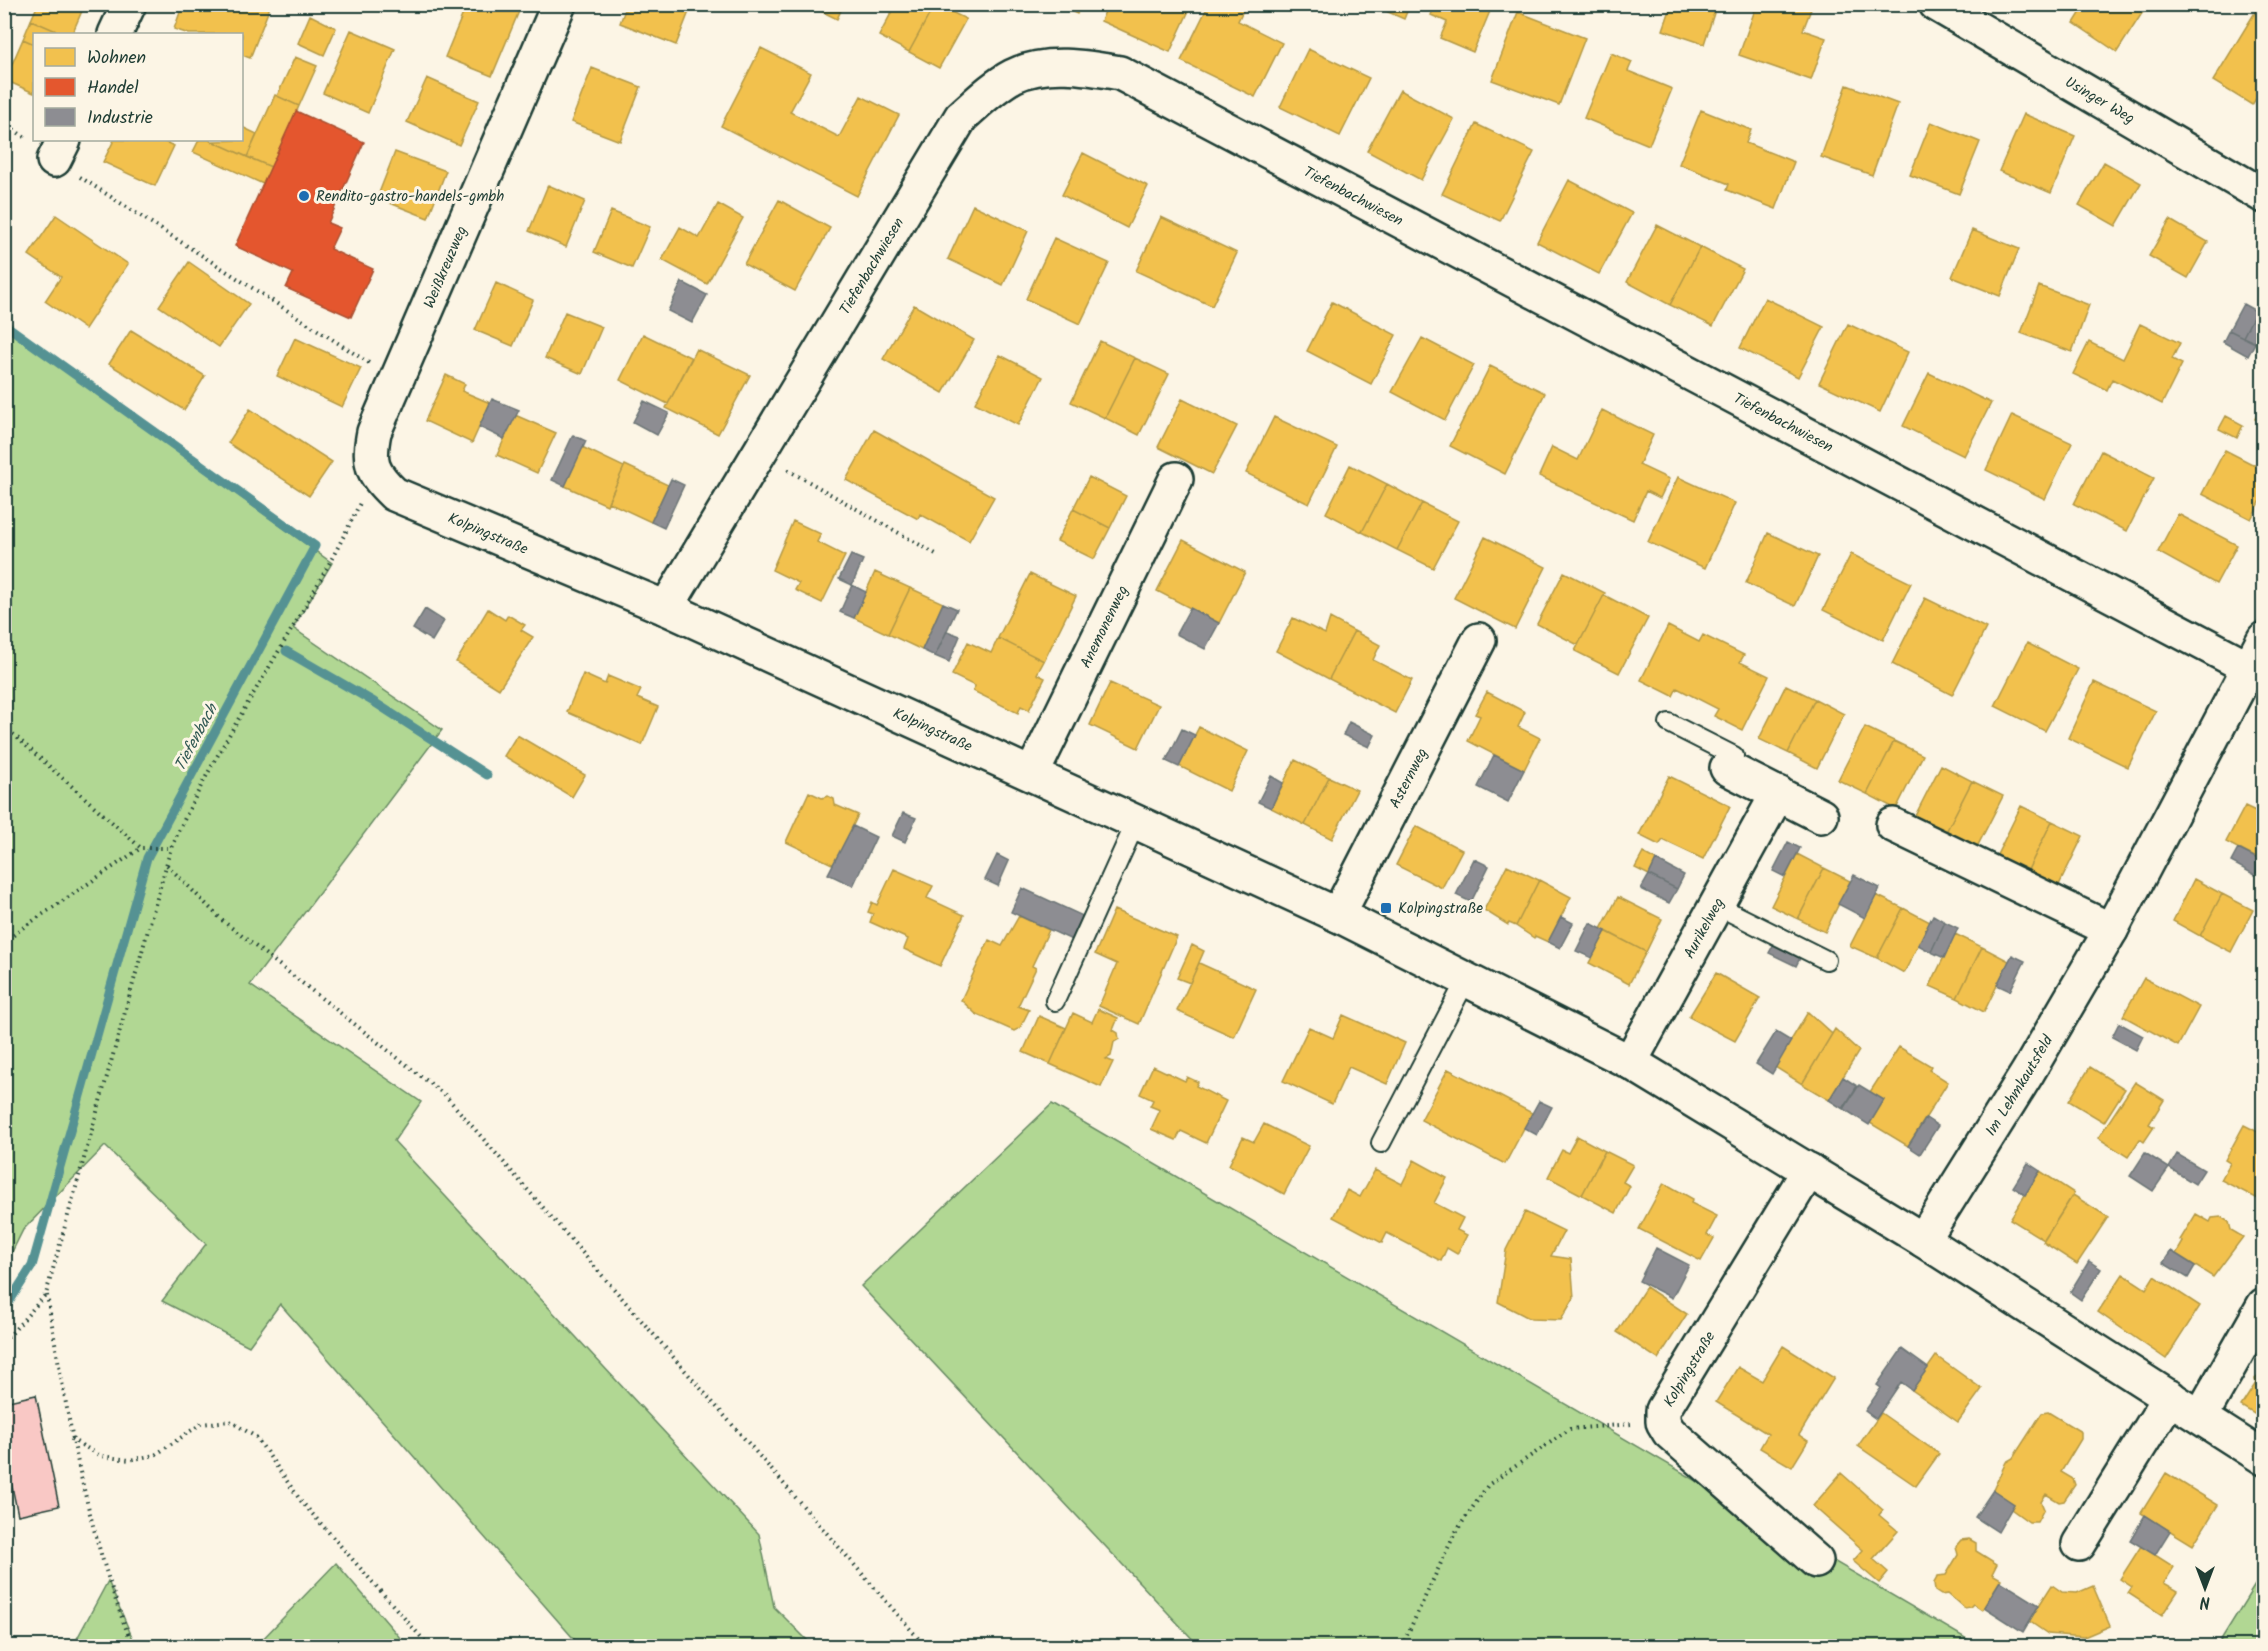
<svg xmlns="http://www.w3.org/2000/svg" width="2268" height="1651" font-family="Kalam,sans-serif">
  <rect width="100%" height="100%" fill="#fcf5e5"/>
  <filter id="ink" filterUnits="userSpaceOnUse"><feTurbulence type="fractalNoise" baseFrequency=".0167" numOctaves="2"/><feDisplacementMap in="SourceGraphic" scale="12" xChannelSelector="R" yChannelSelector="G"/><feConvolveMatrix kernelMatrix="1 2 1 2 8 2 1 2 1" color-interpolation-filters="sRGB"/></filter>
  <g filter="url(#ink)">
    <!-- green -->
    <path fill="#b1d793" stroke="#688a64" stroke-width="1.5" d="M5 327 332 563 293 628 442 730 250 985 421 1102 394 1141 759 1534 774 1607 813 1646H580L280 1304 249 1346 162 1301 206 1244 105 1146 23 1230 5 1266Z
      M1052 1104 1979 1646H1199L861 1286Z
      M336 1563 407 1646H256Z
      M2263 1572V1646H2217Z
      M108 1581 136 1646H72H73Z"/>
    <!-- homes -->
    <path fill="#f2c14e" stroke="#b39946" stroke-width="1.5" d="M38 4H85L72 34H63L31 20Z
      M183 4 237 6 271 4 250 58 242 55V34H189L174 29Z
      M467 4H522L492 76 445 57Z
      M627 4H692L676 45 620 23Z
      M807 4H844L837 19Z
      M896 4H935L909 52 879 36Z
      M935 4 966 19 939 68 909 52Z
      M1055 4H1081L1077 14Z
      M1108 4H1192L1170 52 1101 21Z
      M1209 4H1246L1238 21 1282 43 1255 97 1181 61Z
      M1370 4H1410L1404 19Z
      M1435 4H1493L1473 52 1440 38 1447 22 1431 15Z
      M1672 4H1717L1704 44 1663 30Z
      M1757 4H1813L1803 30 1826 38 1811 80 1739 55Z
      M2047 4H2062L2058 11Z
      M2086 4H2148L2117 52 2074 23Z
      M2257 9 2264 13V86L2252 105 2213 81Z
      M1518 12 1585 38 1559 105 1492 80Z
      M310 15 336 28 324 55 298 43Z
      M31 20 63 34H34V44L23 39Z
      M351 30 395 49 368 113 323 93Z
      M23 39 34 44V93L5 80Z
      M761 48 811 73 790 112 839 137 861 96 899 115 857 196 721 126Z
      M1308 49 1369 78 1340 136 1280 107Z
      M1611 53 1632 62 1628 71 1672 89 1649 145 1584 118Z
      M295 57 317 66 299 106 277 96Z
      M592 68 641 87 620 141 571 122Z
      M427 78 479 101 459 145 407 122Z
      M1847 85 1898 104 1872 175 1821 157Z
      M1400 90 1454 119 1421 180 1367 151Z
      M275 95 299 106 271 167 247 157Z
      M1701 110 1751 130 1746 143 1794 162 1776 209 1727 190 1729 184 1679 164Z
      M2024 114 2075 136 2051 193 1999 171Z
      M1931 122 1980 142 1959 194 1910 175Z
      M1476 124 1534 152 1500 221 1442 194Z
      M242 127 257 134 247 157 212 141 242 140Z
      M114 140H160L174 146 155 186 103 162Z
      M199 140H209L271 167 263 184 193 152Z
      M395 152 446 171 428 218 377 198Z
      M1083 153 1148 186 1127 228 1062 195Z
      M2104 162 2141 183 2116 226 2079 205Z
      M1569 180 1632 213 1599 274 1537 242Z
      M548 185 585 201 566 247 529 231Z
      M779 200 830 228 795 291 744 264Z
      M718 204 743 218 707 284 662 260 680 227 699 238Z
      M973 205 1028 231 1003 285 948 259Z
      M611 211 650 227 632 268 594 252Z
      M56 215 128 264 85 329 45 301 61 277 29 255Z
      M1161 217 1237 253 1212 306 1136 271Z
      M2170 220 2208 242 2188 278 2149 256Z
      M1657 225 1700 247 1670 305 1627 282Z
      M1972 230 2019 249 2000 296 1952 277Z
      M1054 238 1109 263 1080 324 1026 299Z
      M1700 247 1743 269 1713 326 1670 305Z
      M189 262 249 304 219 347 159 306Z
      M496 283 533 300 513 346 475 330Z
      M2039 286 2089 305 2072 352 2021 333Z
      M1765 298 1824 327 1798 377 1740 348Z
      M1332 302 1396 335 1371 384 1307 351Z
      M914 305 974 340 943 393 883 359Z
      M565 312 602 327 582 374 545 358Z
      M1848 324 1908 352 1880 412 1819 383Z
      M2140 324 2180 343 2172 359 2182 364 2162 404 2112 379 2107 390 2073 374 2089 342 2123 359Z
      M131 330 205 376 184 410 109 364Z
      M643 334 692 358 668 404 620 380Z
      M295 338 361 368 342 407 277 376Z
      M1422 338 1474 365 1445 420 1392 392Z
      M1100 341 1135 358 1105 418 1071 402Z
      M696 349 750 375 718 434 666 408Z
      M1000 355 1043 377 1018 425 975 403Z
      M1135 358 1169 374 1139 435 1105 418Z
      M1490 366 1545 393 1505 474 1450 446Z
      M1929 373 1991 403 1964 456 1903 426Z
      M446 375 465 384 462 391 490 403 472 443 425 421Z
      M1182 399 1237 426 1212 474 1158 447Z
      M2264 403V423L2255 419Z
      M250 409 332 462 309 496 228 443Z
      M1602 410 1653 435 1639 465 1669 479 1660 498 1646 491 1633 520 1539 476 1552 447 1578 460Z
      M515 415 556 433 537 473 497 455Z
      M2012 415 2072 443 2045 499 1986 470Z
      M2226 416 2243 425 2237 438 2219 429Z
      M1274 417 1337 447 1309 504 1246 473Z
      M874 430 994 497 969 541 920 514 918 519 846 480Z
      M582 447 624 467 607 505 565 486Z
      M2225 450 2264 470V495L2251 519 2202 494Z
      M2101 451 2154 478 2127 531 2074 504Z
      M625 465 668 485 651 522 608 502Z
      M1350 465 1387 484 1362 532 1326 513Z
      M1089 477 1126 496 1110 528 1073 509Z
      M1678 477 1735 503 1705 568 1648 542Z
      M1387 484 1422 503 1397 550 1362 532Z
      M1422 503 1458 521 1433 568 1397 550Z
      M1073 509 1110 528 1094 559 1057 541Z
      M2178 514 2237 545 2216 584 2158 552Z
      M793 521 821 534 817 542 845 556 822 603 795 590 799 583 772 570Z
      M1768 533 1818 556 1795 606 1746 583Z
      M1485 537 1546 567 1515 629 1454 598Z
      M1183 540 1245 572 1219 623 1157 591Z
      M1851 554 1911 583 1883 640 1823 610Z
      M875 572 910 588 888 634 854 618Z
      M1564 572 1605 593 1578 645 1537 624Z
      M1030 574 1076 596 1044 661 998 638Z
      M910 588 943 603 922 650 888 634Z
      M1604 595 1648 618 1619 673 1575 651Z
      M1925 598 1986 628 1952 695 1892 664Z
      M488 609 505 620 508 615 525 625 521 630 533 637 499 689 456 662Z
      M1293 618 1325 634 1330 618 1354 631 1329 679 1276 651Z
      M1668 626 1699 642 1703 635 1744 655 1740 662 1769 676 1742 730 1714 716 1718 709 1677 688 1673 696 1641 680Z
      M1354 631 1380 645 1373 660 1412 680 1395 713 1329 679Z
      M998 638 1044 661 1037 674 1045 678 1029 710 1021 706 1018 713 973 691 975 686 952 675 968 642 991 653Z
      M2027 643 2078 669 2045 731 1995 706Z
      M583 674 605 684 608 676 641 690 637 698 658 707 642 745 567 712Z
      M2094 682 2156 711 2128 767 2068 738Z
      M1110 683 1159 705 1138 748 1090 725Z
      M1786 685 1815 699 1788 753 1759 739Z
      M1487 692 1525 712 1518 727 1540 738 1524 770 1468 741 1480 716 1475 714Z
      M1815 699 1844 714 1817 768 1788 753Z
      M1199 727 1248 751 1229 791 1179 766Z
      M1865 727 1894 741 1867 794 1838 780Z
      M517 735 585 775 572 797 504 756Z
      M1894 741 1923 755 1896 809 1867 794Z
      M1295 760 1329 777 1305 825 1271 808Z
      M1941 765 1972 781 1945 834 1914 818Z
      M1669 776 1730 806 1703 859 1663 840 1659 845 1639 835Z
      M1329 777 1357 790 1332 839 1305 825Z
      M1972 781 2003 796 1976 849 1945 834Z
      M809 792 822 798 828 796 834 799 835 805 858 815 834 865 786 842Z
      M2021 806 2052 821 2026 874 1995 859Z
      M2245 806 2264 815V862L2226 842Z
      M2052 821 2083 836 2057 889 2026 874Z
      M1416 826 1462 850 1442 888 1396 865Z
      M1643 853 1656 860 1649 875 1635 868Z
      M1797 854 1824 868 1798 919 1771 906Z
      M1507 865 1539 880 1516 926 1509 923 1508 925 1484 910Z
      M1824 868 1850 881 1825 932 1798 919Z
      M894 869 933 886 927 898 964 915 940 966 904 949 908 939 870 922 873 914 868 912 872 902 877 905Z
      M2194 879 2222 894 2200 936 2173 921Z
      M1539 880 1571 897 1548 942 1535 936 1534 938 1516 926Z
      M2222 894 2253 910 2231 952 2200 936Z
      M1876 895 1903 908 1877 958 1850 946Z
      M1618 897 1662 919 1646 952 1601 929Z
      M1903 908 1930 922 1904 973 1877 958Z
      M1114 910 1177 937 1139 1024 1099 1006 1117 964 1095 954Z
      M1019 916 1049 930 1032 966 1036 968 1018 1006 1029 1010 1020 1028 1014 1031 976 1014 961 1000 989 940 1002 946Z
      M1606 931 1646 952 1629 984 1589 963Z
      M1955 934 1982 947 1957 998 1930 986Z
      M1192 945 1204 951 1190 983 1177 978Z
      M1982 947 2009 961 1984 1012 1957 998Z
      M1199 963 1256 989 1234 1037 1177 1011Z
      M1716 973 1760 998 1735 1041 1689 1017Z
      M2144 978 2199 1007 2178 1046 2123 1016Z
      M1098 1009 1118 1018 1113 1030 1118 1033 1119 1039 1114 1042 1111 1056 1106 1059 1113 1062 1101 1087 1050 1064 1073 1013 1092 1022Z
      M1808 1012 1832 1034 1802 1084 1775 1067Z
      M1343 1015 1405 1043 1387 1084 1349 1067 1332 1104 1283 1081 1309 1027 1333 1038Z
      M1039 1016 1066 1028 1050 1064 1023 1052Z
      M1835 1029 1859 1051 1829 1100 1802 1084Z
      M1899 1047 1931 1066 1929 1070 1948 1082 1908 1146 1870 1123 1884 1100 1870 1092Z
      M1153 1066 1185 1081 1187 1077 1198 1082 1196 1086 1226 1101 1206 1143 1181 1131 1176 1140 1151 1129 1160 1110 1150 1106 1153 1100 1140 1094Z
      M2090 1067 2125 1089 2104 1122 2069 1101Z
      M1448 1069 1532 1113 1505 1164 1421 1120Z
      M2135 1082 2164 1100 2149 1124 2154 1127 2144 1142 2140 1139 2128 1157 2098 1138Z
      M1264 1124 1309 1146 1284 1194 1229 1165 1243 1137 1254 1142Z
      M2244 1125 2264 1135V1202L2221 1180 2230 1163 2225 1160Z
      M1577 1136 1605 1151 1582 1195 1548 1177 1562 1150 1568 1153Z
      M1605 1151 1633 1165 1623 1182 1630 1186 1616 1213 1582 1195Z
      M1414 1160 1447 1178 1434 1203 1463 1218 1457 1230 1467 1235 1457 1254 1447 1248 1441 1261 1387 1233 1382 1243 1333 1217 1347 1190 1360 1197 1375 1170 1402 1184Z
      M2040 1171 2074 1193 2044 1240 2010 1219Z
      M1664 1183 1693 1199 1691 1203 1717 1216 1707 1235 1714 1238 1701 1261 1639 1229Z
      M2073 1195 2108 1217 2077 1264 2043 1242Z
      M1525 1212 1564 1231 1551 1256 1571 1259 1574 1298 1561 1320 1531 1319 1498 1302 1506 1250Z
      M2196 1214 2210 1222 2212 1218 2221 1217 2229 1222 2231 1230 2243 1237 2213 1277 2176 1254 2183 1242 2180 1240Z
      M2123 1274 2146 1289 2154 1276 2200 1306 2166 1359 2098 1312Z
      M1646 1287 1687 1314 1658 1359 1617 1332Z
      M1783 1346 1834 1378 1799 1435 1808 1441 1792 1467 1760 1448 1768 1434 1716 1402 1738 1367 1762 1381Z
      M1936 1356 1982 1389 1958 1422 1912 1390Z
      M2264 1371V1420L2241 1406 2256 1383 2255 1379Z
      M2048 1412 2081 1432V1439L2061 1472 2073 1479 2075 1485 2064 1501 2059 1502 2046 1494 2041 1502 2044 1509 2037 1522H2029L2011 1509 2014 1504 1993 1490 2006 1462 2013 1458 2042 1413Z
      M1881 1413 1939 1454 1916 1486 1858 1446Z
      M1841 1473 1883 1510 1879 1515 1898 1531 1873 1559 1888 1572 1879 1583 1853 1561 1863 1550 1813 1506Z
      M2166 1473 2218 1505 2193 1545 2141 1513Z
      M1969 1539 1976 1543V1551L1997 1564 1992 1574 2001 1579 1982 1610 1973 1604 1970 1607 1964 1608 1948 1594 1941 1595 1935 1591 1934 1583 1938 1576 1946 1575 1958 1555 1956 1546 1961 1540Z
      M2141 1546 2174 1567 2164 1583 2178 1591 2162 1615 2128 1593 2132 1587 2120 1579Z
      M2052 1585 2062 1592 2077 1593 2093 1586 2110 1626 2084 1637 2048 1634 2029 1621Z"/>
    <!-- shops -->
    <path fill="#e4572e" stroke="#a94f30" stroke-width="1.5" d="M296 111 364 142 328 223 340 228 330 249 373 269 351 317 286 288 293 273 235 246Z"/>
    <!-- industry -->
    <path fill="#8d8d92" stroke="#6c7576" stroke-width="1.5" d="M682 282 707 295 692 323 668 311Z
      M2243 304 2256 311 2243 337 2229 330Z
      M2256 311 2264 315V328L2256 343 2243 337Z
      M2264 328V348L2256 343Z
      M2229 330 2255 343 2248 356 2223 342Z
      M492 399 519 410 504 439 479 427Z
      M644 401 669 413 657 435 633 422Z
      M573 435 586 441 565 486 552 480Z
      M2264 457V470L2258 467Z
      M671 479 684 485 664 528 651 522Z
      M851 555 863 560 852 585 839 579Z
      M852 585 866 592 854 618 840 612Z
      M943 603 957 609 935 656 922 650Z
      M1190 608 1219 623 1205 649 1176 634Z
      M425 609 444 621 432 641 413 629Z
      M947 631 960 636 949 662 935 656Z
      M1349 722 1375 735 1369 747 1343 735Z
      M1182 729 1195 735 1179 767 1166 761Z
      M1494 755 1524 770 1508 802 1478 787Z
      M1271 776 1283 783 1271 808 1258 802Z
      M903 813 916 818 905 842 892 836Z
      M853 826 876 837 853 886 828 874Z
      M1788 842 1800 848 1785 877 1773 871Z
      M2238 849 2262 861 2255 875 2231 862Z
      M997 855 1009 861 998 886 985 880Z
      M1474 859 1489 866 1471 902 1456 895Z
      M1656 860 1684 875 1677 889 1649 875Z
      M1649 875 1677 889 1669 903 1641 889Z
      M1854 875 1880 888 1865 918 1838 904Z
      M1022 888 1085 917 1074 941 1011 912Z
      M1933 915 1945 922 1931 952 1918 945Z
      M1561 917 1573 923 1560 948 1548 942Z
      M1945 922 1958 928 1944 958 1931 952Z
      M1590 923 1606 931 1592 958 1576 951Z
      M1776 940 1802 954 1796 966 1769 953Z
      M2012 955 2025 961 2010 991 1997 985Z
      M2119 1023 2143 1036 2136 1050 2112 1037Z
      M1776 1032 1791 1041 1772 1074 1756 1064Z
      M1843 1077 1857 1086 1843 1109 1829 1100Z
      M1859 1085 1884 1100 1869 1125 1844 1109Z
      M1539 1101 1552 1107 1537 1135 1524 1128Z
      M1926 1118 1938 1126 1920 1154 1908 1146Z
      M2145 1153 2169 1168 2153 1191 2130 1176Z
      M2177 1154 2204 1170 2195 1184 2169 1168Z
      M2028 1163 2040 1171 2025 1195 2013 1187Z
      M1656 1248 1689 1265 1672 1298 1639 1281Z
      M2171 1251 2195 1266 2188 1278 2163 1263Z
      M2089 1261 2101 1269 2081 1300 2070 1292Z
      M1902 1349 1928 1368 1912 1390 1901 1382 1876 1419 1865 1411 1881 1388 1877 1385Z
      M1993 1490 2014 1504 1998 1532 1975 1517Z
      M2145 1515 2170 1531 2155 1555 2130 1540Z
      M2000 1581 2039 1605 2023 1632 1984 1607Z"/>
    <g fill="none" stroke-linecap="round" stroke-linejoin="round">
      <!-- stream -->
      <path stroke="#559293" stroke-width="9" d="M4 324 315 546 147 858 32 1266 4 1310
        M286 651 374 702 487 775"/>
    </g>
    <!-- building -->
    <path fill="#f9c8c5" stroke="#1f3d34" stroke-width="1.5" d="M36 1395 59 1506 18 1515 4 1449V1402Z"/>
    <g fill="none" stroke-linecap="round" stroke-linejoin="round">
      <defs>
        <path id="lane" d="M1669 723 1734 756 1727 768
          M1716 905 1826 960
          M1055 1001 1136 822
          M1381 1143 1466 980"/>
        <g id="street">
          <path id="s1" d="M559 4 374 432C368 463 371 472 394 494L666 608 1136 822 1338 915 1630 1062 1923 1240 2264 1458"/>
          <path id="s2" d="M1936 4 2264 196"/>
          <path d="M115 34 129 4"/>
          <path d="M54 160 64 140"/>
          <path id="s3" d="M666 608 961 117C977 103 994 86 1013 76 1045 60 1086 67 1120 73L2248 667"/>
          <path d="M1727 768 1821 816"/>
          <path id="s4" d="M1032 774 1176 479"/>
          <path d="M1893 825 2111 930"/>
          <path id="s5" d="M1338 915 1479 640"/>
          <path id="s6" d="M1630 1062 1778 793"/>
          <path d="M1809 1170 1663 1410V1422L1669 1432 1816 1561"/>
          <path id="s7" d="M1923 1240 2028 1072 2111 930 2264 639"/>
          <path d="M2201 1416 2264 1305"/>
          <path d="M2079 1544 2170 1397"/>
        </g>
      </defs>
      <!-- lane casing -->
      <use href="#lane" stroke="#1f3d34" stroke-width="22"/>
      <!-- street casing -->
      <use href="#street" stroke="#1f3d34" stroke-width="38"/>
      <!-- path -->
      <path stroke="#1f3d34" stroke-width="4" stroke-dasharray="1.5 4.5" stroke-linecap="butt" d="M4 122 28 140
        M80 177 369 363
        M788 470 936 554
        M4 726 141 848
        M167 865 223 921 445 1095 925 1646
        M4 943 21 929 141 848H171
        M47 1295C67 1414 87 1534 133 1646
        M4 1342 46 1294 171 848C224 728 304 622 360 503
        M71 1439 101 1456 129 1460 155 1455 201 1424 230 1421 256 1437 301 1501 429 1646
        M1402 1646 1455 1533 1488 1485 1570 1429 1632 1424"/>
      <!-- lane -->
      <use href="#lane" stroke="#fcf5e5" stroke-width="18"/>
      <!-- street -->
      <use href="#street" stroke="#fcf5e5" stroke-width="33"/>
    </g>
  </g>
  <!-- markers -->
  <g fill="#1f6fb2" stroke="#fcf5e5" stroke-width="2">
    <circle cx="304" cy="196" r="6"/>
    <rect x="1380" y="902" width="12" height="12" rx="3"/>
  </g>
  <g text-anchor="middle" stroke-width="6" stroke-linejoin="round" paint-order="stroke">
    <!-- street labels -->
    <g font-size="15" fill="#1f3d34" stroke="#fcf5e5">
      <text dy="5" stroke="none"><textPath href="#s2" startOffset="190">Usinger Weg</textPath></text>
      <text dy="5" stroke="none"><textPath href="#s3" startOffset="1012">Tiefenbachwiesen</textPath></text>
      <text dy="5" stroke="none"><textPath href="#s3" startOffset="399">Tiefenbachwiesen</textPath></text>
      <text transform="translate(445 267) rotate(-67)" y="5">Weißkreuzweg</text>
      <text dy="5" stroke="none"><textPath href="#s3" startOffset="1498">Tiefenbachwiesen</textPath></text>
      <text dy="5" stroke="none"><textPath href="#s1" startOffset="638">Kolpingstraße</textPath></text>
      <text dy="5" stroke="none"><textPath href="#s4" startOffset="164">Anemonenweg</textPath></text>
      <text dy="5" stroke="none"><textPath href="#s1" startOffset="1124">Kolpingstraße</textPath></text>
      <text dy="5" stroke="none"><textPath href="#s5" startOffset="154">Asternweg</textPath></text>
      <text dy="5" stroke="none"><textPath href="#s6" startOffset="153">Aurikelweg</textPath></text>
      <text dy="5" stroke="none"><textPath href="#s7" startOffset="182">Im Lehmkautsfeld</textPath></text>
      <text transform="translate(1689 1369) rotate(-59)" y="5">Kolpingstraße</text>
    </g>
    <!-- poi labels -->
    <g font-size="15" fill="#1f3d34" stroke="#fcf5e5" text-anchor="start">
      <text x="316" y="201">Rendito-gastro-handels-gmbh</text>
      <text x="1398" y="913">Kolpingstraße</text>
    </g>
    <!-- water labels -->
    <g font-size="16" font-style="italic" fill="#315954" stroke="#fcf5e5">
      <text transform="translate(195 737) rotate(-62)" y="6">Tiefenbach</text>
    </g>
  </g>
  <!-- margin -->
  <rect width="2268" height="1651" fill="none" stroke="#fcf5e5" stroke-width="24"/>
  <rect x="12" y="12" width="2244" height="1627" fill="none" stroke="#1f3d34" stroke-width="2" filter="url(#ink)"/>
  <!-- legend -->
  <rect x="33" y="33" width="210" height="108" fill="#fcf5e5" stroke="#a4ab9e" stroke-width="1.5"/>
  <rect x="45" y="48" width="30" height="18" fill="#f2c14e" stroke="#a4ab9e" stroke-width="1.5"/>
  <text x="87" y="63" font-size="18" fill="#1f3d34">Wohnen</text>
  <rect x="45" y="78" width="30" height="18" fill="#e4572e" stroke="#a4ab9e" stroke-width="1.5"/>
  <text x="87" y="93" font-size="18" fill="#1f3d34">Handel</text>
  <rect x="45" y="108" width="30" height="18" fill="#8d8d92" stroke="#a4ab9e" stroke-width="1.5"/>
  <text x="87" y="123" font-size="18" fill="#1f3d34">Industrie</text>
  <!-- north arrow -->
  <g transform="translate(2205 1588) rotate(180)" stroke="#fcf5e5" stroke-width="4.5" paint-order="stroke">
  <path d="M0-4.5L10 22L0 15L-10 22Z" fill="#1f3d34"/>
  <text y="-9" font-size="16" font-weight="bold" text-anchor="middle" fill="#1f3d34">N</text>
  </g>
</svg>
